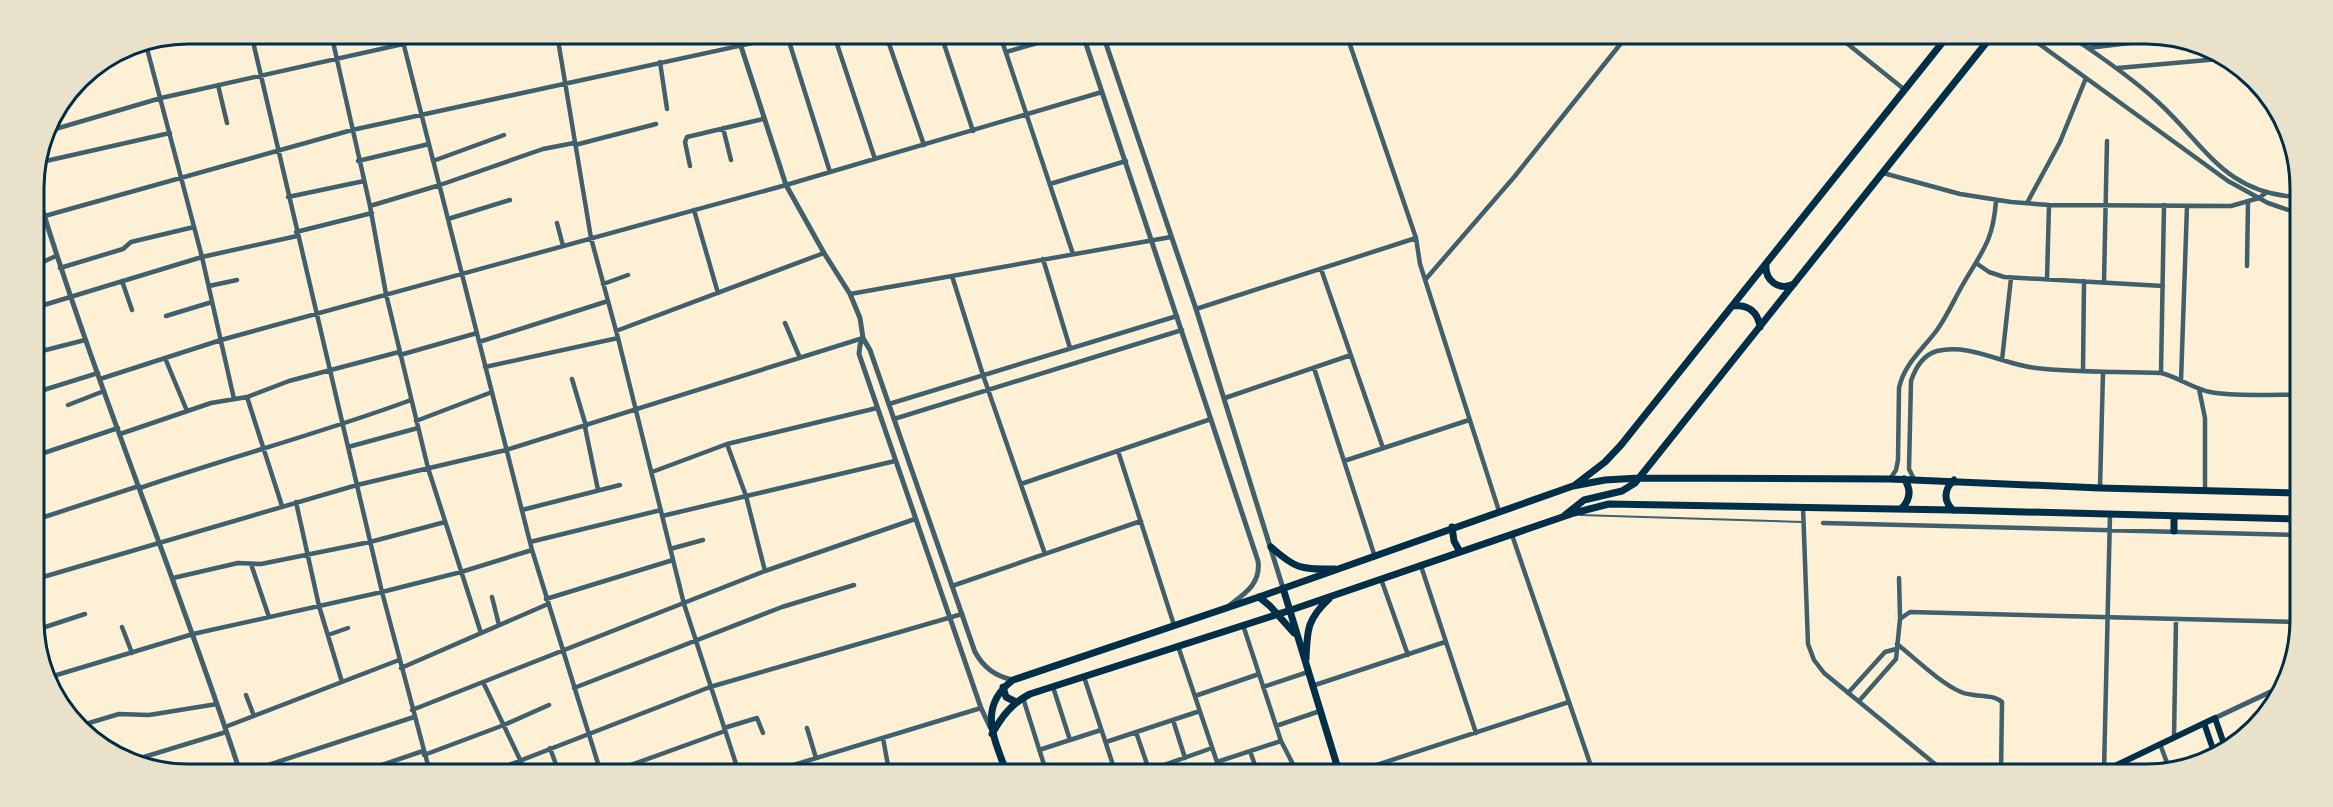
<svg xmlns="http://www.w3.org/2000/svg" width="2333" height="807" font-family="Quicksand,sans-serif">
  <rect width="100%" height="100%" fill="#fdf0d5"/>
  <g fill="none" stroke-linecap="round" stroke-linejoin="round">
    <!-- service -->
    <path stroke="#3f606c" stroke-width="2" d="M1580 515 1802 522"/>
    <!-- minor -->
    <path stroke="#3f606c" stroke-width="4.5" d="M251 33 382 592 429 769
      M331 33 370 206 386 294 428 468 481 633
      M401 34 532 550 600 770
      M557 34 591 238 618 338 684 604 738 770
      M787 35 830 172
      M834 35 875 159
      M886 35 924 145
      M941 35 973 131
      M1000 35 1073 254
      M1347 36 1416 238 1420 264 1499 511
      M1839 37 1905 90
      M2031 38 2228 181 2268 203 2297 213
      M2073 38C2103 58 2132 78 2158 102 2206 146 2224 193 2297 197
      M145 41 202 257 234 399
      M1106 44 1129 36
      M1350 44 1356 36
      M2088 48 2171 38
      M1006 52 1065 35
      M660 62 667 109
      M2118 68 2219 59
      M2241 73 2251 85 2263 89
      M218 85 227 123
      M723 128 731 160
      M45 132 161 98 448 34
      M575 145 656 124
      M358 161 429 144
      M433 161 504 135
      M37 163 170 133
      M690 166 685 142 687 137 763 119
      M1883 173 1960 194 2011 202 2049 205 2231 206 2259 198 2267 192
      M1050 184 1126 161
      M288 197 364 181
      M2027 203 2060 142 2086 78
      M370 206 440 185 543 149 574 143
      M694 210 718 293
      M2295 212V154
      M34 219 352 130 789 35
      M448 219 510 200
      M557 223 563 246
      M296 232 372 213
      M1043 259 1070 348
      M1976 263 1989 272 2004 277 2163 286
      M34 266 56 256
      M2247 266 2248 202
      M60 268 123 249 131 242 194 227
      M1321 269 1383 448
      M952 276 983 375 1045 554
      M2047 279 2049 205
      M1425 280 1515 176 1626 37
      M122 281 132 310
      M2104 282 2107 141
      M603 284 628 275
      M209 286 237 280
      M850 294 1171 237
      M34 308 202 257 297 236
      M1196 309 1416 238
      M166 316 212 302
      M785 323 800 358
      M616 331 824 253
      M479 342 608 301
      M34 353 85 340
      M400 355 477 333
      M165 358 187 411
      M2002 360 2011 278
      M485 367 618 338
      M1314 368 1375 557
      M2083 371 2084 281
      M2161 373 2164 205
      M100 379 221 340 786 185 1102 92
      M572 379 586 426
      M2181 381 2187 206
      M2199 389 2205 418V491
      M34 393 98 373
      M247 397 282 506
      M1225 398 1351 355
      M889 404 1177 316
      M68 405 104 391
      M894 419 1182 330
      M416 421 492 392
      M585 427 598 490
      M120 434 211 403 247 397 289 381 399 352
      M727 444 746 496 765 571
      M348 447 418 428
      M1118 451 1174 625
      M35 456 118 428
      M1344 461 1469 420
      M652 472 727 444 877 408
      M1890 479 1896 470 1898 460 1899 388C1904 364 1923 349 1937 330 1947 316 1954 300 1962 286 1982 251 1993 242 1996 201
      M1914 479 1909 469 1911 381C1915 369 1923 355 1937 351 1971 343 2004 365 2036 368 2077 373 2119 371 2161 373 2178 377 2192 388 2210 392 2235 397 2269 394 2296 395
      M1021 484 1211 419
      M140 488C230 457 322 433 411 400
      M2100 488 2103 372
      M296 502 319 606 342 682
      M1803 507 1808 644 1814 660 1824 673 1946 773
      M522 510 620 485
      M662 516 895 461
      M35 520 139 486
      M1823 523 2295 535
      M1512 535 1593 772
      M530 542 661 510
      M670 549 703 540
      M251 564 269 617
      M1421 566 1476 733
      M173 578 238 563 261 564 370 542 445 522
      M1899 578 1900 617
      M36 579 357 485 506 450 863 338
      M1381 579 1408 655
      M952 586 1141 521
      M492 597 499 625
      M546 599 673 560
      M1243 625 1281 741 1297 772
      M122 627 132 653
      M36 630 85 614
      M328 635 348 628
      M1897 644C1916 659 1940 683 1961 692 1974 698 1992 693 2002 702L2001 773
      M1178 646 1220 771
      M401 668 548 604
      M50 677 193 634 382 592 461 572 532 550
      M1084 677 1115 771
      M483 682 525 770
      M1312 686 1445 642
      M1053 687 1070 740
      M1263 687 1308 672
      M574 688 782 607 854 585
      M1848 693 1885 652 1896 649
      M246 695 254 716
      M1195 696 1259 674
      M1023 698 1046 771
      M1859 701 1896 659 1900 619 1910 612 2295 622
      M412 710 765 571 915 519
      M1173 720 1185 758
      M79 726 119 714 149 715 217 704
      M1276 726 1320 711
      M225 727 399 660
      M724 728 757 718 763 733
      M807 728 816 758
      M1136 732 1149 770
      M883 738 889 771
      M2174 738 2176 619
      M1106 742 1200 711
      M2160 744 2169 768
      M550 748 558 770
      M1039 750 1101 730
      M1250 751 1257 771
      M424 755 504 725 549 705
      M134 760 226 732
      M1217 762 1281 741
      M2120 763 2124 774
      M256 769 414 717
      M370 769 423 751
      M496 770 710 687 962 614
      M617 770 725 731
      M777 770 981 708
      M1147 771 1212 748
      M2104 771 2110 515
      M1355 772 1569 702"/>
    <!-- tertiary -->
    <path stroke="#3f606c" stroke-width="5" d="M737 34 786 185 824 253 850 294 860 318 863 338 870 350 975 652C984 668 995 676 1013 680
      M1083 35 1258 561C1261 583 1246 593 1230 605
      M1103 35 1196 309 1283 588
      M33 179C93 379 174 571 239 769
      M863 338 860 345 859 354 981 708 990 727
      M2215 718 2283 686"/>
    <!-- secondary -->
    <path stroke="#003049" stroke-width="6" d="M2204 723 2214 752
      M2098 774 2215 718 2225 747"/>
    <!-- primary -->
    <path stroke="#003049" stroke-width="7" d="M1766 265C1765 281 1779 291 1794 284
      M1733 306C1748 304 1758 312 1760 327
      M1575 485 1605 462 1621 445 1946 38
      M1901 509C1910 500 1912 490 1904 479
      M1953 510C1943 501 1944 489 1954 480
      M1565 515 1584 500 1622 491 1635 483 1990 38
      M1452 527 1454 541 1460 552
      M2174 531V516
      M1271 547C1297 570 1301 569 1335 569
      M1283 588 1339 772
      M1259 597 1270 606 1294 633
      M1306 659C1307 631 1307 619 1329 599
      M1003 687 1006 697 1016 702
      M992 734C1002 716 1012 703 1030 694L1291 610 1574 513 1609 504 1953 510 2295 519
      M1006 771C993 736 978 706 1013 680L1259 597 1573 486 1605 480 1639 478 1890 479 2100 488 2295 493"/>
  </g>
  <!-- crop -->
  <path d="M0 0H2333V807H0ZM188 44H2146A144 144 0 0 1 2290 188V620A144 144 0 0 1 2146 764H188A144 144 0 0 1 44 620V188A144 144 0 0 1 188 44Z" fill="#e9e1ca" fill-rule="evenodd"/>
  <path fill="none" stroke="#003049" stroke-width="3" d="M188 44H2146A144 144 0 0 1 2290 188V620A144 144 0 0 1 2146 764H188A144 144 0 0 1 44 620V188A144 144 0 0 1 188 44Z"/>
</svg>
